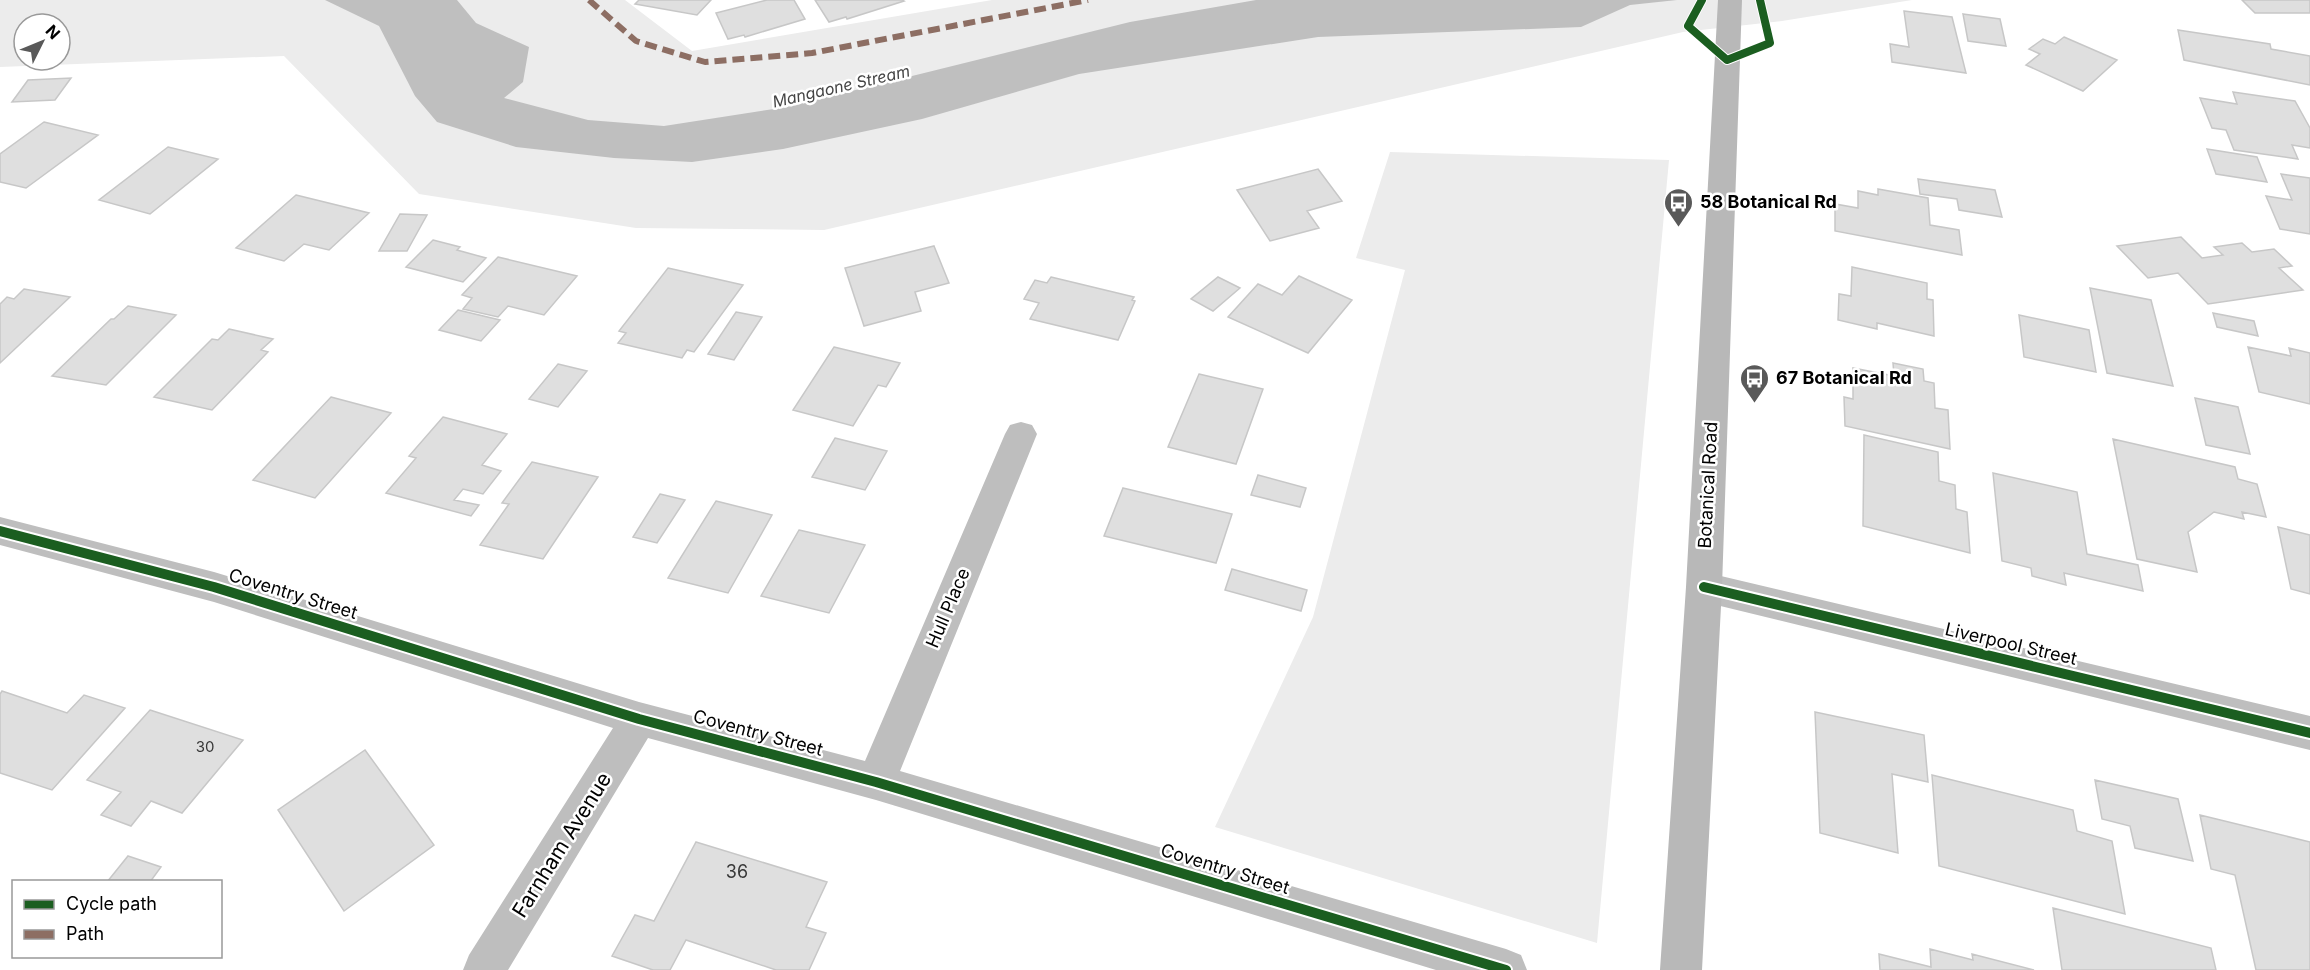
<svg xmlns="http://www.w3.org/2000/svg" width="2310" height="970" font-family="Inter,sans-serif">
  <rect width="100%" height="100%" fill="#fff"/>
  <!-- green -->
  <path fill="#ececec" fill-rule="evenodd" d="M0 0H625L692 51 992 0H1912L1782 21 1683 32 824 230 636 228 419 194 284 56 0 67ZM24 24H60V60H24Z
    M1390 152 1669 160 1597 943 1215 827 1313 617 1405 270 1356 258Z"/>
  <!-- water -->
  <path fill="#bfbfbf" d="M325 0H457L476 23 529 47 523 82 504 98 588 120 664 126 787 107 1130 22 1256 0H1677L1630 5 1581 27 1318 37 1079 74 922 119 783 149 692 162 614 158 516 147 437 122 415 96 379 26Z"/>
  <!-- building -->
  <path fill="#dfdfdf" stroke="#c7c7c7" stroke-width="1.5" d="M639 0H711L697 15 635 4Z
    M767 0H794L805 19 745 37 744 35 728 39 716 13Z
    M815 0H902L904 1 847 19 846 17 829 22Z
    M2242 0H2310V13H2255Z
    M1904 11 1952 17 1966 73 1892 62 1890 44 1909 47Z
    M1963 14 2000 19 2006 46 1968 41Z
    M2178 30 2270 44 2271 49 2310 56V85L2184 60Z
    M2064 37 2117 60 2083 91 2026 65 2040 54 2029 49 2043 39 2055 44Z
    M71 78 55 100 12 102 28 80Z
    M2233 92 2295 101 2310 128V148L2292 145 2298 159 2234 150 2226 130 2212 128 2200 98 2237 104Z
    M44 122 98 135 26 188 0 182V154Z
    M168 147 218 159 150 214 99 200Z
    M2207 149 2257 157 2267 182 2216 174Z
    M1318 169 1342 201 1307 211 1319 228 1270 241 1237 190Z
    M2281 174 2310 178V234L2280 229 2266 196 2292 200Z
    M1918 179 1995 190 2002 217 1959 210 1957 199 1920 194Z
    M1878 189 1928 198 1930 225 1959 230 1962 255 1835 231V204L1858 208V191L1878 195Z
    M296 195 369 213 329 250 304 244 284 261 236 248Z
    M400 214 427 215 407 251H379Z
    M2181 237 2202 258 2223 255 2214 247 2242 243 2252 252 2274 249 2292 266 2279 268 2303 290 2208 304 2178 273 2148 278 2117 246Z
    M433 240 460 247 457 250 486 258 463 282 406 267Z
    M934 246 949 283 915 292 921 311 864 326 845 268Z
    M498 257 577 276 544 315 508 306 498 317 463 309 472 298 462 295Z
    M1852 267 1927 283V299L1933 300 1934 336 1877 323V329L1838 320 1839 294 1851 296Z
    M668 268 743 285 694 352 687 350 682 358 618 343 626 333 619 331Z
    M1299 276 1352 300 1308 353 1228 317 1258 284 1282 295Z
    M1051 277 1134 297 1132 300 1135 301 1118 340 1030 319 1039 303 1024 299 1035 280 1047 283Z
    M1218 277 1240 288 1213 311 1191 299Z
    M2090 288 2151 300 2173 386 2107 373Z
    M24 289 70 297 0 363V304L7 297 14 299Z
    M128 306 176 315 106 385 52 376 111 319H114Z
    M458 310 500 320 481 341 439 330Z
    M736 312 762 317 734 360 708 354Z
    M2213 313 2254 321 2258 336 2217 327Z
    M2019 315 2089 330 2096 372 2024 357Z
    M229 329 273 339 261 350 268 352 212 410 154 397 212 339 218 340Z
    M834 347 900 363 886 387 878 385 853 426 793 410Z
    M2248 347 2291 356 2289 348 2310 353V404L2259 392Z
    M1893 363 1923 369 1924 381 1934 383 1935 408 1948 410 1950 449 1845 426 1844 397 1853 399V368L1894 376Z
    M558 364 587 371 558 407 529 399Z
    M1199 374 1263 389 1236 464 1168 447Z
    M331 397 391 413 315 498 253 480Z
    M2195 398 2238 407 2250 454 2206 445Z
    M443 417 507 434 482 465 501 471 483 494 463 489 454 500 479 505 471 516 386 493 416 458 409 456Z
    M1864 435 1938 452 1939 481 1955 485 1956 509 1967 512 1970 553 1863 526Z
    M835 438 887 451 865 490 812 477Z
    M2113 439 2235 467 2238 479 2257 484 2266 517 2242 512 2244 519 2214 512 2188 532 2197 572 2137 559Z
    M532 462 598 477 543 559 480 545 509 504 502 503Z
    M1993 473 2077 492 2087 554 2138 565 2143 591 2064 573 2066 585 2032 576 2031 568 2002 561Z
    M1258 475 1306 488 1300 507 1251 495Z
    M1123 488 1232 514 1216 563 1104 536Z
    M660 494 685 500 657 543 633 537Z
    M716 501 772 515 728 593 668 578Z
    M2278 527 2310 535V594L2291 589Z
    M799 530 865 545 829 613 761 596Z
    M1232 569 1307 590 1301 611 1225 590Z
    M2 691 67 713 84 695 125 708 52 790 0 773V694Z
    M150 710 243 740 182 813 151 801 131 826 101 815 121 792 87 780Z
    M1815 712 1924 735 1928 782 1892 774 1898 853 1820 833Z
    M365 750 434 845 344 911 278 810Z
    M1932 775 2073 810 2077 831 2112 841 2125 914 1939 866Z
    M2095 780 2178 799 2193 861 2135 848 2130 826 2102 819Z
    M2200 815 2310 842V970H2256L2235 875 2211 869Z
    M696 842 827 882 806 927 826 933 809 970H776L686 940 670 970H653L612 956 635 915 654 921Z
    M128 856 161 867 150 882H107Z
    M2053 908 2211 948 2216 970H2062Z
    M1930 949 1973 960 1972 954 2034 970H1880L1879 954 1931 967Z"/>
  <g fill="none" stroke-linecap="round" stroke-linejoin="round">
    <!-- street -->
    <path fill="#bebebe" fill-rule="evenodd" d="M1021 422 1032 425 1037 434 900 771 1506 949 1521 955 1527 970H1436L876 800 648 738 508 970H463L469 955 613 728 214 602 0 545V517L214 572 639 702 865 761 1005 434 1010 425Z
      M1704 572 2310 716V750L1704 602 1692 597 1686 587 1692 577Z"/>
    <!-- secondary -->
    <path fill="#b8b8b8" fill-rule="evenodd" d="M1718 0H1742L1722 587 1702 970H1660L1686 587Z"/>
    <!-- quiet -->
    <path stroke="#8d6e63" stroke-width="6" stroke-dasharray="12 6" stroke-linecap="butt" d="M589 0 636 41 705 62 812 53 1088 0"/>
    <defs>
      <path id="cycleway-far1" d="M1702 0 1688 26 1727 60 1770 43 1760 0"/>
      <path id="cycleway" d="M0 531 214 587 639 719 876 782 1506 970
        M1704 587 2310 733"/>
    </defs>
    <!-- cycleway-far1 casing -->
    <use href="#cycleway-far1" stroke="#fff" stroke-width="10"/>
    <!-- cycleway casing -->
    <use href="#cycleway" stroke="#fff" stroke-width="14"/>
    <!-- cycleway-far1 -->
    <use href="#cycleway-far1" stroke="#1b5e20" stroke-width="8"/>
    <!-- cycleway -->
    <use href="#cycleway" stroke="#1b5e20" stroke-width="10"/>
  </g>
  <!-- icons -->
  <defs>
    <symbol id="bus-pin" viewBox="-11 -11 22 30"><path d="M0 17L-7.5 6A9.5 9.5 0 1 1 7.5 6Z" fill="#595959" stroke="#fff"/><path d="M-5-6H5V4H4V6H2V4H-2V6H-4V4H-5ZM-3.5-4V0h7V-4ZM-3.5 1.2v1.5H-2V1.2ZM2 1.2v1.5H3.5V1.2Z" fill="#fff"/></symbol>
  </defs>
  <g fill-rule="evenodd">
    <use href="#bus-pin" x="1662" y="186" width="33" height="45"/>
    <use href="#bus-pin" x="1738" y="362" width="33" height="45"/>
  </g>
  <g text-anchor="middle" stroke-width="5" stroke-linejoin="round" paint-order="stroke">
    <!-- number labels -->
    <g font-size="15" fill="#383838">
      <text x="205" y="752">30</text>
    </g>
    <!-- far-water labels -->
    <g font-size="16" font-style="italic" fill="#444" stroke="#fff">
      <text transform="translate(841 86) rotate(-13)" y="6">Mangaone Stream</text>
    </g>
    <!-- poi labels -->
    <g font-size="18" font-weight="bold" fill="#000" stroke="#fff" text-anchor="start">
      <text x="1700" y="208">58 Botanical Rd</text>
      <text x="1776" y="384">67 Botanical Rd</text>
    </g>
    <!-- street labels -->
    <g font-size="18" fill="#000" stroke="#fff">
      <text transform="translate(1708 485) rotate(-87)" y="6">Botanical Road</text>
      <text transform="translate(293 594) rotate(17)" y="6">Coventry Street</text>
      <text transform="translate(948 608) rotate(-67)" y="6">Hull Place</text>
      <text transform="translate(2011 644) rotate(13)" y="6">Liverpool Street</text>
      <text transform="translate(758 733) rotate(15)" y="6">Coventry Street</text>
      <text transform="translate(1225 869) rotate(17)" y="6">Coventry Street</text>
    </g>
    <!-- near-number labels -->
    <g font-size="18" fill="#383838">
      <text x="737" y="878">36</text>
    </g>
    <!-- near-street labels -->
    <g font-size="21" fill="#000" stroke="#fff">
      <text transform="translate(562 845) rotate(-58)" y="7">Farnham Avenue</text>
    </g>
  </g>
  <!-- legend -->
  <rect x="12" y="880" width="210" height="78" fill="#ffffff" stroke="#999999" stroke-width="1.5"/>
  <rect x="24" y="900" width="30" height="9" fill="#1b5e20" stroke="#999999" stroke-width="1.5"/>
  <text x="66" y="910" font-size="18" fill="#000000">Cycle path</text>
  <rect x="24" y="930" width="30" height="9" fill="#8d6e63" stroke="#999999" stroke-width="1.5"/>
  <text x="66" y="940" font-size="18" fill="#000000">Path</text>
  <!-- north arrow -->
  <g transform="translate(42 42) rotate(47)"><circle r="28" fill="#ffffff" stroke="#999999" stroke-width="1.5"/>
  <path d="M0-4.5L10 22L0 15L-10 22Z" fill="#595959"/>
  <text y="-9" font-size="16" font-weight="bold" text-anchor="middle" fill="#000000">N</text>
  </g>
</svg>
